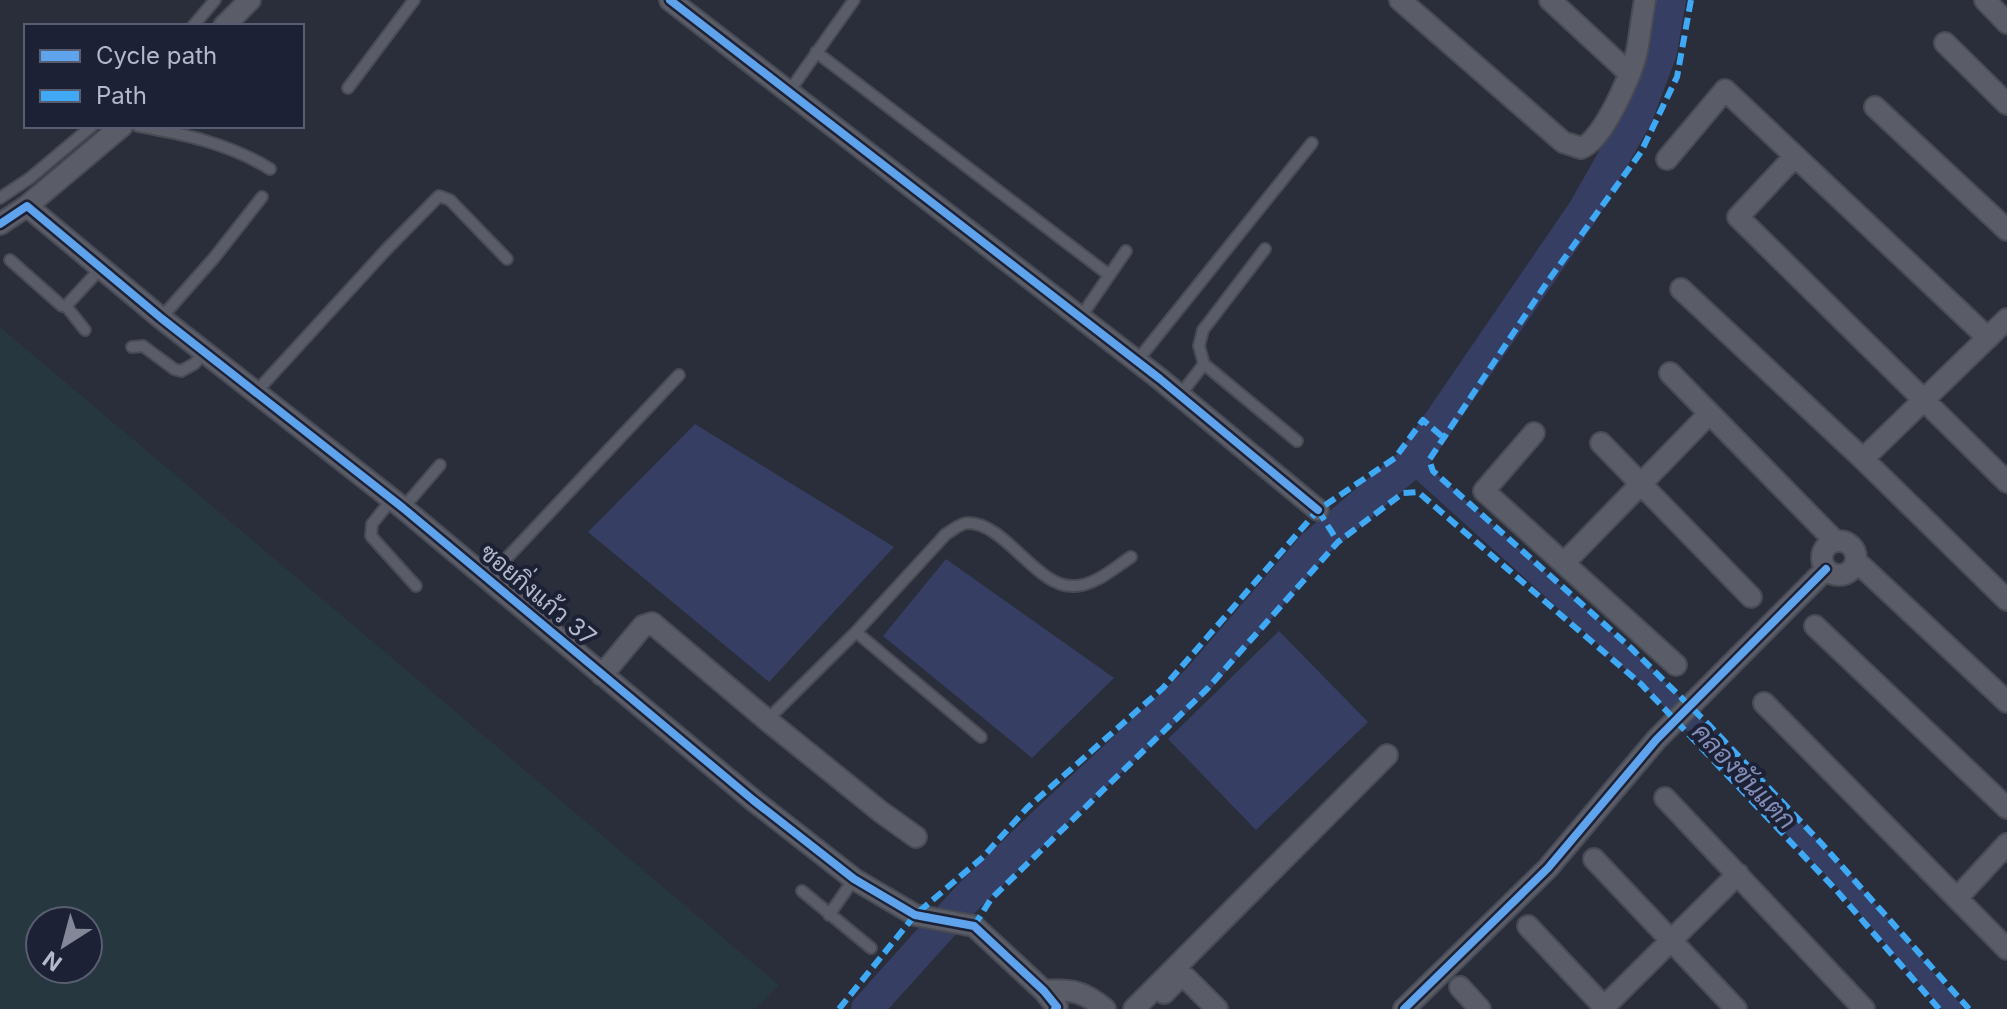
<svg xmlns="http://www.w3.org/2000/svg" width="2007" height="1009" font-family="Inter,Sarabun,sans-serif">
  <rect width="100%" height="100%" fill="#2a2d3a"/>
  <!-- green -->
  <path fill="#273740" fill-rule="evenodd" d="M0 327 779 985 755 1009H0ZM40 921H88V969H40Z"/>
  <!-- water -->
  <path fill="#363f63" d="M695 424 894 547 769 682 588 532Z
    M946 559 1114 678 1032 758 883 636Z
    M1279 631 1368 722 1256 830 1168 739Z"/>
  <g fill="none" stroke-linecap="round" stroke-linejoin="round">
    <!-- canal -->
    <path stroke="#363f63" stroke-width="18" d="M1411 463 1648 677 1843 880 1953 1009"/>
    <!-- river -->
    <path stroke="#363f63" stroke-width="32" d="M867 1009 967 898 1045 822 1196 682 1313 546 1411 463 1584 210 1637 116 1661 52 1670 0"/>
    <defs>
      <path id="service" d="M193 26 215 0
        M816 52 1109 275
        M348 88 414 0
        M788 93 854 0
        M138 126C184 134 230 144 270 169
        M0 198 30 178 92 126
        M10 260 62 306H66L101 268
        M66 306 85 330
        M161 318 214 258 262 197
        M1080 318 1126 251
        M132 347 143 346 174 369 181 371 194 364 205 352
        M1137 361 1312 143
        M1204 364 1297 441
        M256 392 385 251 439 196 450 200 507 259
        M1180 395 1204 364 1199 346 1203 330 1265 249
        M392 499 372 524 371 536 416 586
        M403 508 440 465
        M487 579 679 375
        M856 632 981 737
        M767 720 856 632 946 534C952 531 960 523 968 523 1006 523 1037 589 1075 586 1096 585 1114 568 1131 557
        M802 891 871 948
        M829 915 854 879"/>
      <path id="minor" d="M670 0 1160 379 1318 510
        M1400 0 1563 142 1581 148C1603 141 1632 73 1637 51 1640 34 1642 17 1645 0
        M1550 0 1630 74
        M1985 0 2007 23
        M224 26 250 0
        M1945 43 2007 104
        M1875 107 2007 230
        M1795 156 1738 217 2007 482
        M1667 159 1725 90 1988 338
        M27 206 122 126
        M0 224 27 206 161 318 403 508 753 800 854 879 915 915 974 926 1044 991 1057 1007 1055 1009
        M1681 289 1863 459 2007 600
        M1670 373 1835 541
        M1534 433 1484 491 1676 665
        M1601 443 1751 597
        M1863 459 2007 319
        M1822 558a17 17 0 1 1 34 0a17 17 0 1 1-34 0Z
        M1856 561 2007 702
        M1565 562 1709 414
        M1815 626 2007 808
        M602 675 643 626 652 623 767 720 881 812 916 837
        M1764 703 2007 949
        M1665 798 1864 1009
        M1594 859 1736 1009
        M1958 897 2007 844
        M1528 926 1606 1009
        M1460 987 1480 1009
        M1044 991C1070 988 1085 992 1105 1009
        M1164 993 1178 979 1186 978 1217 1009
        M1134 1009 1387 755
        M1404 1009 1548 868 1656 740 1826 569
        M1602 1009 1738 874"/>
    </defs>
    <!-- service casing -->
    <use href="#service" stroke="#484a54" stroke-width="14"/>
    <!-- minor casing -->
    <use href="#minor" stroke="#484a54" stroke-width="24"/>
    <!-- service -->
    <use href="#service" stroke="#5a5c67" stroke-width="10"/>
    <!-- minor -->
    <use href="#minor" stroke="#5a5c67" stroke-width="20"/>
    <!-- quiet -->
    <path stroke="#3fa9f5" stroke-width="6" stroke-dasharray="12 6" stroke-linecap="butt" d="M1691 0 1677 77 1641 152 1548 281 1429 460 1433 471 1631 648 1710 726 1822 844 1969 1009
      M1318 510 1338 542
      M974 926 991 899 1207 689 1338 542 1403 493 1418 492 1641 684 1837 891 1939 1009
      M839 1009 915 915 983 857 1027 808 1163 688 1318 510 1395 458 1423 420 1445 439"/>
    <defs>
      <path id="cycleway" d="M670 0 1160 379 1318 510
        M0 224 27 206 161 318 403 508 753 800 854 879 915 915 974 926 1044 991 1057 1007 1055 1009
        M1404 1009 1548 868 1656 740 1826 569"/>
    </defs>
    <!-- cycleway casing -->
    <use href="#cycleway" stroke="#1d2135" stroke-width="13"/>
    <!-- cycleway -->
    <use href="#cycleway" stroke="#60a3ed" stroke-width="8"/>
  </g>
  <g text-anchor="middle" stroke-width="8" stroke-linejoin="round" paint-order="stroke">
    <!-- street labels -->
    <g font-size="24" fill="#b4b8ca" stroke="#1d2135">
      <text transform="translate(538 595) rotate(40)" y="8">ซอยกิ่งแก้ว 37</text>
    </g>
    <!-- water labels -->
    <g font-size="26" font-style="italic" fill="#828db7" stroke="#1d2135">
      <text transform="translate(1744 776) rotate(46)" y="9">คลองขันแตก</text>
    </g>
  </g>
  <!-- legend -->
  <rect x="24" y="24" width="280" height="104" fill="#1d2135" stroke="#595d71" stroke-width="2"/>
  <rect x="40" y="50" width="40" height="12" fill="#60a3ed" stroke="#595d71" stroke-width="2"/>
  <text x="96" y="64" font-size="24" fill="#b4b8ca">Cycle path</text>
  <rect x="40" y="90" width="40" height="12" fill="#3fa9f5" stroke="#595d71" stroke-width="2"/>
  <text x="96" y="104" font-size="24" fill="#b4b8ca">Path</text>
  <!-- north arrow -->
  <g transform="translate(64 945) rotate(216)"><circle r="38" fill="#1d2135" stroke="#595d71" stroke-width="2"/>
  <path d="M0-6L14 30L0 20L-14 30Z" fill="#848798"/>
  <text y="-12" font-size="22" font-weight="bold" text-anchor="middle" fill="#b4b8ca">N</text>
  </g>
</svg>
